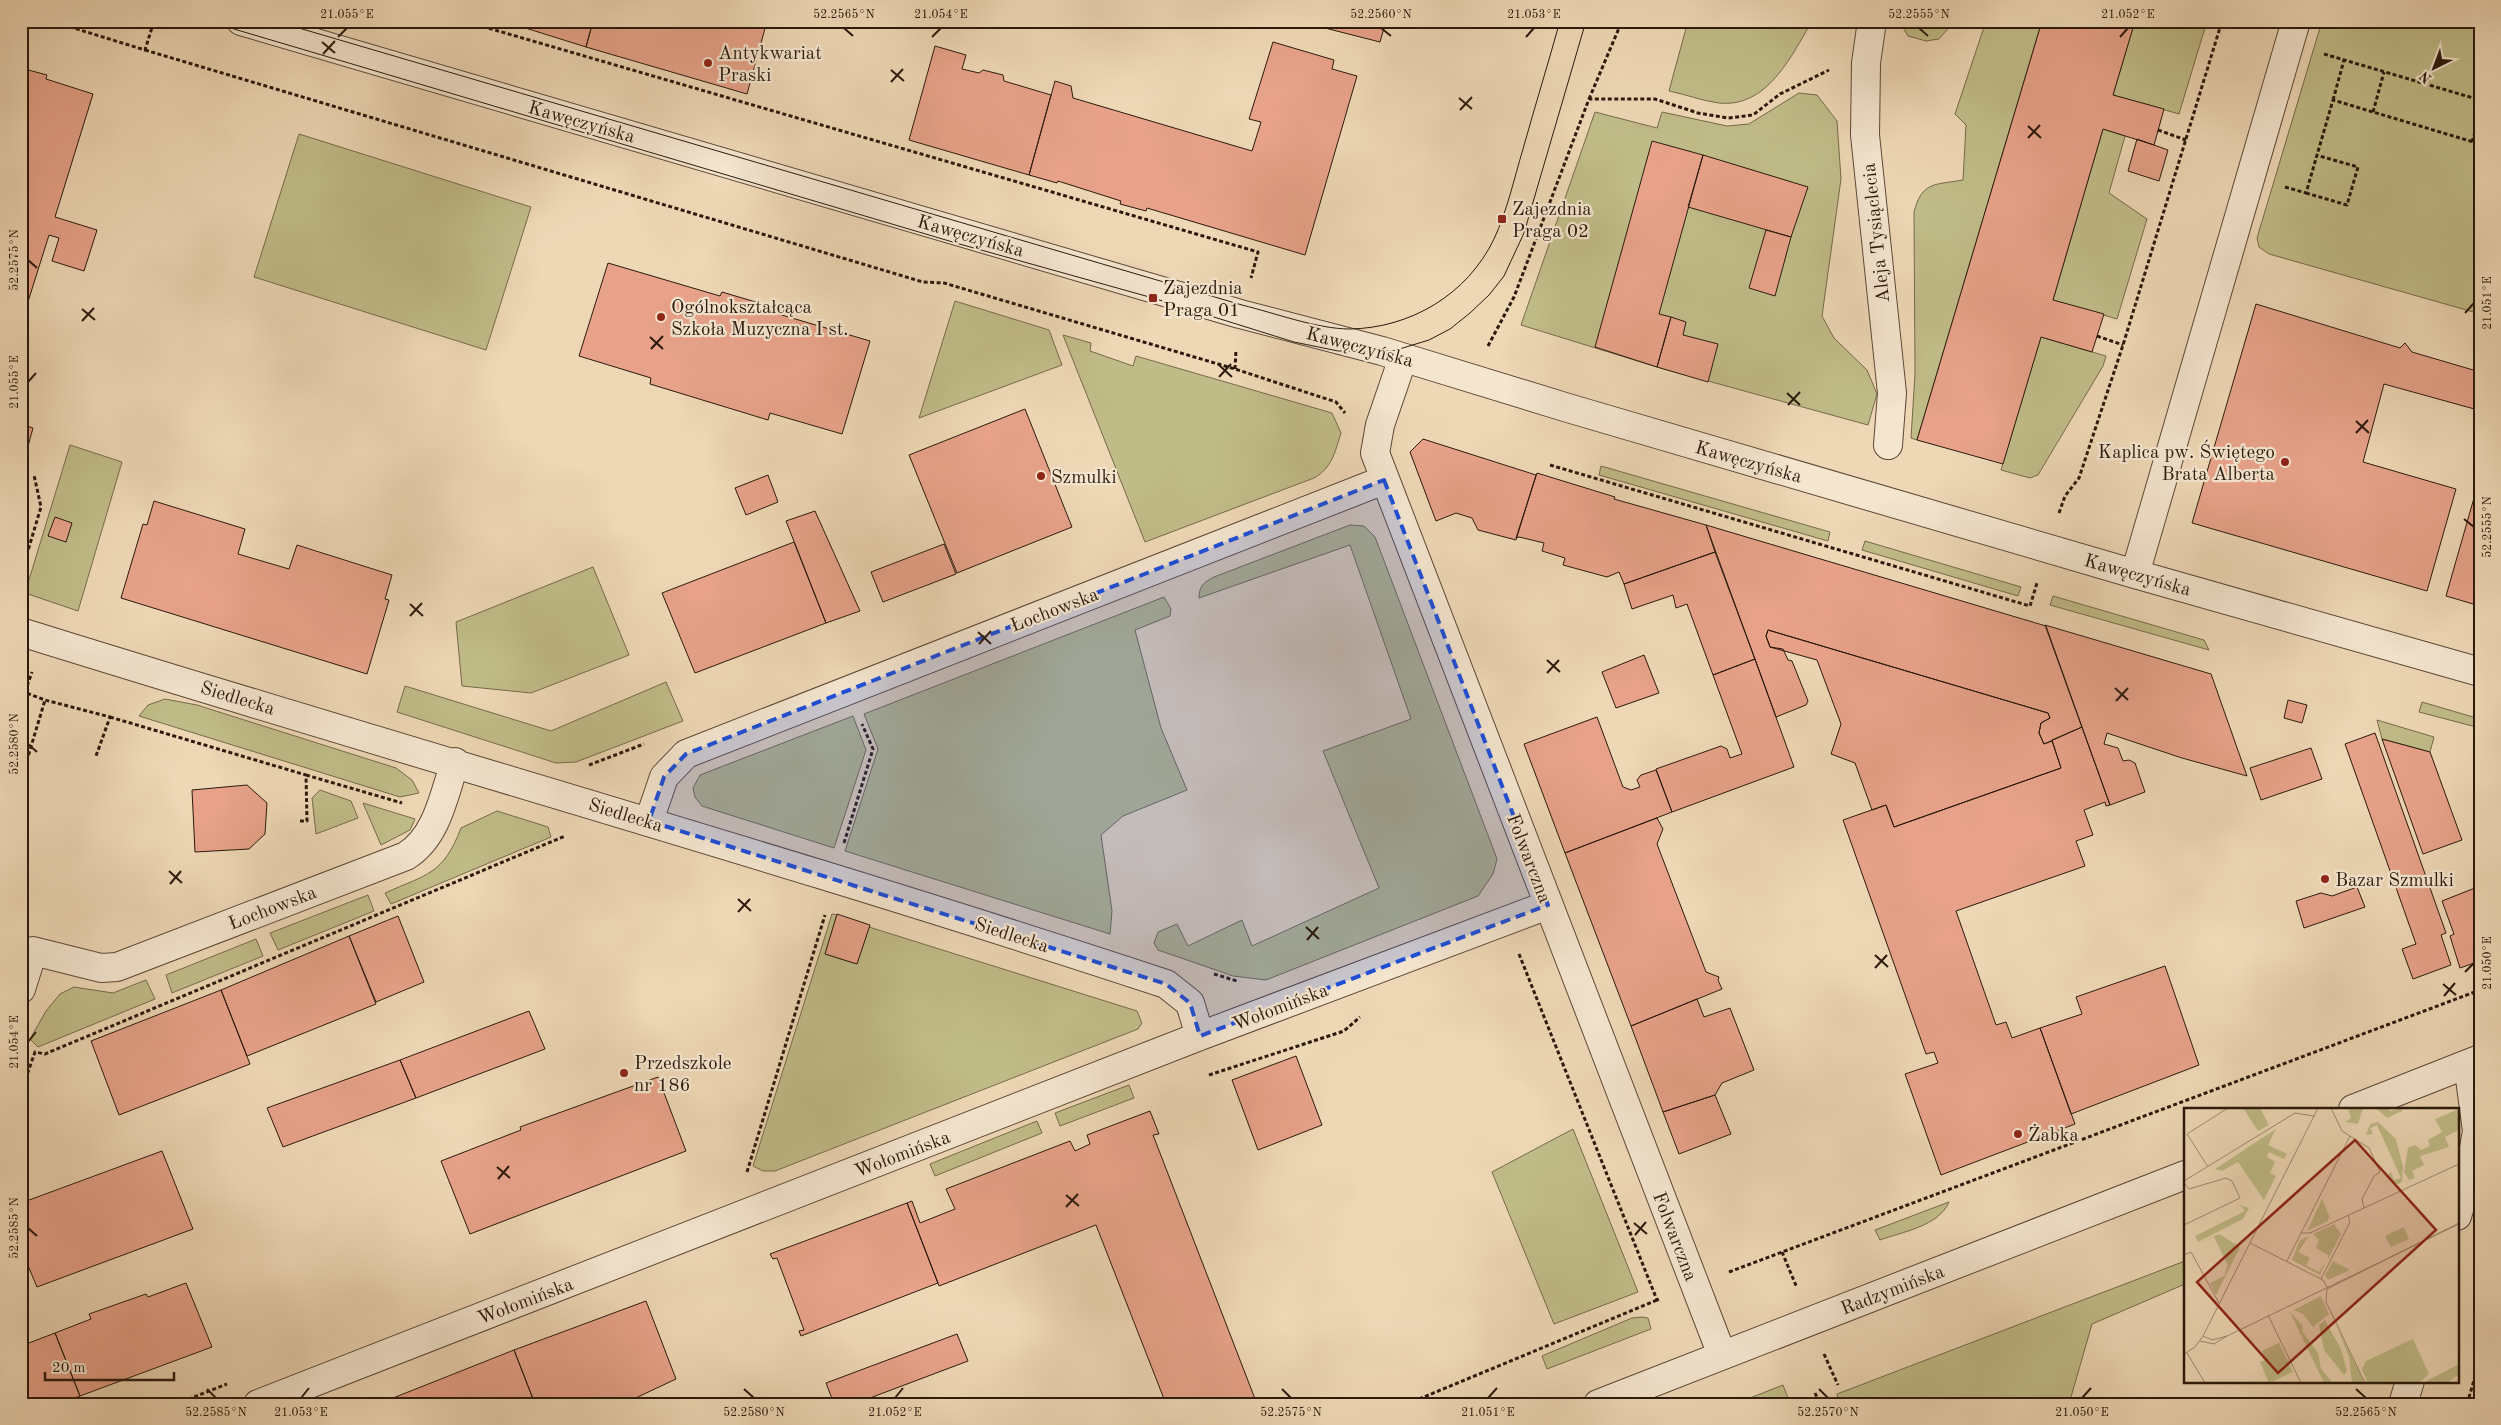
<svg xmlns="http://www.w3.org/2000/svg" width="2501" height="1425" font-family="'Old Standard TT',serif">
  <rect width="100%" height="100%" fill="#eed7b5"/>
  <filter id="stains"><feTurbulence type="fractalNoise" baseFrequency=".004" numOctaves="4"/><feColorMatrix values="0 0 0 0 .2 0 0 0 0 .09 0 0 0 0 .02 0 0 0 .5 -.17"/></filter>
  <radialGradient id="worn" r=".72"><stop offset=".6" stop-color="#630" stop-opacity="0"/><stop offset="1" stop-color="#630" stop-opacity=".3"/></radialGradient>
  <!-- green -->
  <path fill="#c0bc88" stroke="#766a4a" d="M1688 21H1812C1791 57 1767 108 1719 103 1702 101 1685 94 1669 91Z
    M1899 21H1955L1939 39 1926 41 1908 36Z
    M1986 21H2042L1917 440 1911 438 1915 374 1914 212C1922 181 1935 185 1963 180L1966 125 1955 114Z
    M2135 21H2207L2179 114 2113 95Z
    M2322 21H2480V304L2477 313 2269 254 2259 247 2257 238Z
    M1799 93 1817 95 1837 121 1841 179 1822 316 1834 338 1867 370 1877 394 1868 425 1657 367 1521 325 1595 112 1657 128 1662 112 1727 126 1749 124Z
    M2103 129 2125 136 2109 193 2147 219 2117 319 2053 300Z
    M299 134 531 207 486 350 254 277Z
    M955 301 1049 330 1062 365 919 418Z
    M1063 335 1091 343 1090 351 1133 366 1136 356 1332 413 1341 433C1335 452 1332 468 1314 478L1145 542Z
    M2041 337 2106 356 2103 366 2038 475 2030 478 2001 470Z
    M70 445 122 462 78 611 25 593Z
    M1601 466 1830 532 1828 541 1599 475Z
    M1350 525 1364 526 1375 537 1497 859 1493 874 1478 896 1266 980 1233 976 1158 950 1154 943 1158 932 1177 924 1188 946 1242 920 1252 946 1379 888 1323 751 1411 719 1350 545 1199 598C1199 586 1204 582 1214 577Z
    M1865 541 2021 587 2018 596 1862 550Z
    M593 567 629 655 531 693 462 686 456 622Z
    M2053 596 2204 640 2209 650 2050 605Z
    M1164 597 1171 609 1170 616 1135 630 1161 728 1187 790 1123 816 1101 835 1112 911 1110 934 845 851 878 749 864 714Z
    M666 682 683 721 576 762 556 763 397 712 405 686 551 731Z
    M165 699 197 705 396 768 412 780 419 793 400 797 139 716 148 705Z
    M2422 702 2480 719V728L2419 712Z
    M853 716 866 750 834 848 702 806 695 797 693 788 700 775Z
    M2377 720 2434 737 2430 752 2382 739Z
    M320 790 351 801 358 818 316 834 312 798Z
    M363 803 415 819 410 830 381 845Z
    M497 811 548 827 551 837 391 904 385 893C427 874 443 875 461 828Z
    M368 895 374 911 278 950 270 933Z
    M832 914 837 915 825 954 857 964 869 927 1137 1011 1142 1023 1138 1029 775 1171H763L753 1166Z
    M256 939 263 956 172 993 166 975Z
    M146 980 155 999 38 1047 30 1039 46 1011 60 994 74 987 113 993Z
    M1129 1085 1134 1098 1060 1126 1055 1113Z
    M1037 1121 1042 1133 935 1176 930 1164Z
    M1573 1129 1638 1292 1554 1324 1492 1172Z
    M1949 1202C1939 1226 1902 1232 1880 1240L1875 1230Z
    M2185 1261V1284L2092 1324 2069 1404H1839L1837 1394Z
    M1642 1317 1648 1318 1651 1329 1547 1369 1542 1356 1632 1318Z
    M1783 1385 1788 1398 1772 1404H1735Z"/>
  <!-- building -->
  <path fill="#e7a289" stroke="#2b190c" d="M503 21H593L586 47Z
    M593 21H767L747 94 586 47Z
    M1046 21H1072L1070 28Z
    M1323 21H1386L1380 42 1321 27Z
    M2042 21H2135L2113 95 2164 109 2154 145 2103 129 2053 300 2104 314 2092 352 2041 337 2003 464 1917 440Z
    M1273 42 1334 60 1332 69 1357 76 1305 255 1147 208 1146 211 1120 204 1121 201 1058 181 1057 183 1029 175 1055 81 1071 86 1073 98 1252 151 1261 122 1249 119Z
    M935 46 966 55 962 69 979 73 983 70 1003 75 1004 81 1051 95 1029 175 909 140Z
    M21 68 47 75 46 79 93 94 55 217 97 230 84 271 52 261 59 238 49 235 21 324Z
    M2137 139 2168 150 2159 181 2128 171Z
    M1652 141 1703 155 1659 314 1671 317 1657 367 1595 347Z
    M1703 155 1808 187 1791 237 1688 207Z
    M1766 230 1791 237 1775 296 1749 288Z
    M608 263 720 296 722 292 759 303 758 308 870 341 842 434 770 413 768 420 650 384 651 378 579 356Z
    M2256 304 2400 348 2405 343 2412 352 2480 372 2478 410 2384 384 2363 462 2456 489 2427 591 2192 523Z
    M1671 317 1686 322 1683 335 1718 344 1708 382 1657 367Z
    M1025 409 1072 527 957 573 909 455Z
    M21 424 33 428 25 457 21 456Z
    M1423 439 1536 475 1516 540 1478 530 1472 518 1456 513 1436 521 1410 452Z
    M1537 473 1615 497 1614 499 1706 525 1715 552 1624 584 1619 572 1607 577 1563 565 1565 558 1542 551 1544 543 1519 537 1516 538Z
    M768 475 778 502 746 515 735 488Z
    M2480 477V606L2446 596Z
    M154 501 245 529 238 554 289 569 297 545 392 575 385 599 389 600 367 674 121 598 143 524 147 525Z
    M815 511 860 611 826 623 786 521Z
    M55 517 72 523 66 542 48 536Z
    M1706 525 2046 626 2082 727 2044 744 2039 733 2041 723 2050 718 2048 713 1768 630 1766 636 1770 647 1783 649 1788 660 1792 661 1808 701 1806 705 1776 717Z
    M794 542 826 623 695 673 662 593Z
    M944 544 956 574 883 602 871 572Z
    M1715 552 1755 659 1713 675 1687 604 1676 608 1673 595 1632 609 1624 584Z
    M2045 625 2211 674 2247 776 2182 758 2107 733 2104 744 2118 748 2123 761 2129 760 2135 763 2145 792 2110 805Z
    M1768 630 2048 713 2050 718 2041 723 2039 733 2044 744 2052 741 2061 768 1894 827 1886 805 1872 810 1855 763 1831 754 1841 724 1817 660 1770 647 1766 636Z
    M1644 655 1659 693 1616 708 1602 672Z
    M1755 659 1794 767 1672 812 1656 769 1721 746 1727 749 1730 758 1742 754 1713 675Z
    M2288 700 2307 705 2302 723 2284 718Z
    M1597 717 1623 787 1631 790 1640 787 1637 780 1641 775 1656 770 1672 812 1565 853 1524 744Z
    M2082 727 2110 805 2106 806 2105 802 2084 810 2093 835 2076 841 2085 866 1956 911 1996 1025 2006 1022 2012 1038 2040 1028 2075 1124 1941 1175 1905 1074 1938 1063 1934 1052 1926 1054 1843 820 1886 805 1894 827 2061 768 2052 740Z
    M2375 733 2446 933 2441 935 2451 965 2413 979 2402 949 2416 944 2345 744Z
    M2382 739 2430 752 2462 840 2423 854Z
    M2311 748 2322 779 2261 800 2250 768Z
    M247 785 267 803 265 834 249 849 195 852 192 790Z
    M1657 818 1663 829 1657 844 1706 972 1719 977 1718 980 1722 989 1631 1026 1565 853Z
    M2480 886V961L2460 968 2450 936 2454 934 2442 901Z
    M2357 887 2365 907 2304 928 2296 901 2321 893 2332 896Z
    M837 914 870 925 857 964 825 954Z
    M398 916 424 982 376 1002 349 936Z
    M349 936 376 1004 247 1056 221 990Z
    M2165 966 2199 1065 2071 1114 2040 1028 2082 1014 2076 997Z
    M221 990 250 1064 119 1115 91 1041Z
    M1697 999 1704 1017 1730 1008 1754 1070 1722 1083 1715 1095 1663 1112 1631 1026Z
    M529 1011 545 1049 416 1098 400 1060Z
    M1296 1056 1322 1125 1258 1150 1232 1080Z
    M400 1060 416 1098 283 1147 267 1108Z
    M658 1077 686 1151 470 1234 441 1161 521 1130 520 1127Z
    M1715 1095 1731 1134 1679 1154 1663 1112Z
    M1150 1111 1159 1134 1153 1135 1257 1404H1166L1096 1225 939 1286 907 1203 912 1201 920 1223 955 1209 946 1189 1070 1141 1075 1151 1090 1144 1087 1135Z
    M162 1151 193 1229 37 1287 21 1249V1203Z
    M907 1203 938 1283 801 1336 799 1331 804 1330 777 1258 773 1259 770 1254Z
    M186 1283 212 1347 80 1396 55 1333 91 1319 89 1314 146 1294 148 1297Z
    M646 1301 676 1379 623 1404H535L514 1350Z
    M55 1333 80 1396 60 1404H21V1346Z
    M957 1334 968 1361 854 1404H834L826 1383Z
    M514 1350 535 1404H395L393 1398Z
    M393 1398 395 1404H375Z"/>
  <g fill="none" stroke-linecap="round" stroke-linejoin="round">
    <defs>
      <path id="minor" d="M241 21 1240 314 1382 351 1568 408 2135 574 2480 672
        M1872 21 1866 63 1865 135 1892 393 1888 445
        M1403 358 1380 425 1375 453 1722 1355
        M2135 574 2296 21
        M21 632C402 751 787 859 1166 984L1190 1003 1200 1036
        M649 821 664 777 686 754 1384 480
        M21 989 33 951 101 968 117 967 406 856C437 837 444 795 455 762
        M2353 1109 2480 1059
        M2457 1216 2469 1177 2477 1131 2468 1064
        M258 1404 1200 1036 1548 905
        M1598 1404 2185 1175
        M2403 1404 2410 1381"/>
    </defs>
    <!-- minor casing -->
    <use href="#minor" stroke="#5c4836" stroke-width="30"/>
    <!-- path -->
    <path stroke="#2b190c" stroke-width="3" stroke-dasharray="4 2.5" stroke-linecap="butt" d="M51 21 145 50 154 21
      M464 21 1258 252 1251 278
      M145 50 923 282 944 283 1235 369 1336 402 1345 413
      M2324 54 2480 100
      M1589 99 1622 21
      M2333 100 2344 60
      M2373 112 2384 72
      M2158 130 2186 140
      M2472 142 2480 116
      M2285 187 2306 193 2333 100 2480 144
      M2306 193 2347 205 2358 167 2316 155
      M2097 336 2123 345
      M1488 346 1514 297 1589 99H1655L1698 113 1728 118 1753 115 1780 94 1829 70
      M1235 369 1236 350
      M1550 465 2030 606 2037 583
      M2059 513 2065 496 2079 478 2123 345 2222 21
      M21 574 41 507 34 475
      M21 691 45 700 110 717 96 756
      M25 692 32 672
      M110 717 306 775 307 821H300
      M589 765 644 744
      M306 775 402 803
      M21 780 45 700
      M844 843 873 749 862 724
      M1519 954 1657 1300 1660 1299
      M1214 974 1237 981
      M1209 1075 1344 1031 1360 1017
      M21 1092 35 1052 45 1054 565 836
      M747 1172 825 915
      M1782 1252 1797 1288
      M1729 1272 2480 990
      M1824 1354 1838 1385
      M1815 1393 1820 1404
      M176 1404 227 1384
      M1407 1404 1657 1300
      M2467 1404 2480 1360"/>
    <!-- minor -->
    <use href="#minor" stroke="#f4e5cf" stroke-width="28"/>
    <!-- tram -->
    <path stroke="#2b190c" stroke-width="1" d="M207 21 956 243 1153 298 1294 342 1338 351H1393L1429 340 1450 329 1470 313 1489 295 1504 276 1524 233 1586 21
      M275 21 1242 305C1275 313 1317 329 1350 329 1410 328 1467 295 1494 239 1507 211 1514 179 1523 149 1535 106 1548 64 1560 21"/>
  </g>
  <!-- marked area -->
  <path fill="#1d4ed8" fill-opacity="0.2" stroke="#1d4ed8" stroke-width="4" stroke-dasharray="10 6" stroke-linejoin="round" d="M1384 480 1548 905 1200 1036 1190 1003 1166 984 649 821 664 777 686 754Z"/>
  <!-- ticks -->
  <path fill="none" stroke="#2b190c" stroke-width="2" d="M844 28 853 36M1381 28 1391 36M1919 28 1928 36M338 37 347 28M932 37 941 28M1526 37 1534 28M2120 37 2128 28M322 42 335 53M323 54 335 41M891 70 904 81M891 82 903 69M1459 98 1472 109M1460 110 1472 97M2028 126 2041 138M2028 138 2040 125M28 260 37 268M82 309 95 320M2465 313 2474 303M82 321 94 308M650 337 663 349M651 349 663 336M1219 365 1232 377M1219 377 1231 364M28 382 36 373M1787 393 1800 405M1788 405 1800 392M2356 421 2369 433M2356 433 2368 420M2464 519 2474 527M410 604 423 616M410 616 422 603M978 632 991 644M979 644 991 631M1547 660 1560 672M1547 673 1559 660M2115 688 2128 700M2116 701 2128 688M28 744 37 752M169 871 182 883M170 884 181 871M738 899 751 911M738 912 750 899M1306 927 1319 939M1307 940 1318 927M1875 955 1888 967M1875 968 1887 955M2465 972 2474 963M2443 984 2456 995M2444 996 2455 983M28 1042 36 1032M497 1167 510 1178M498 1179 509 1166M1066 1195 1079 1206M1066 1207 1078 1194M1634 1223 1647 1234M28 1228 37 1236M1635 1235 1646 1222M207 1389 216 1398M744 1389 754 1398M1282 1389 1291 1398M1819 1389 1828 1398M2356 1389 2366 1398M301 1398 309 1388M895 1398 903 1388M1488 1398 1497 1388M2082 1398 2091 1388"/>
  <!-- markers -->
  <g fill="#8f2418" stroke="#f4e5cf" stroke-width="2">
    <circle cx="708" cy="63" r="5"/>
    <rect x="1497" y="214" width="10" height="10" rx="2.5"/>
    <rect x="1148" y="293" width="10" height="10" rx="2.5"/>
    <circle cx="661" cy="317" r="5"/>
    <circle cx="2285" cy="462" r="5"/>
    <circle cx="1041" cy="476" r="5"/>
    <circle cx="2325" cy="879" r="5"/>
    <circle cx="624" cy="1073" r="5"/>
    <circle cx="2018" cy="1134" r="5"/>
  </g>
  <g text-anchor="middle" stroke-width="4.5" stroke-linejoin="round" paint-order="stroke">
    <!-- poi labels -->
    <g font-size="19" fill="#2b190c" stroke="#f4e5cf" text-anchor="start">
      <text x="718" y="59">Antykwariat<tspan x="718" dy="22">Praski</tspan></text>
      <text x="1512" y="215">Zajezdnia<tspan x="1512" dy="22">Praga 02</tspan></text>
      <text x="1163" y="294">Zajezdnia<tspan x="1163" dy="22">Praga 01</tspan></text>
      <text x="671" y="313">Ogólnokształcąca<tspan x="671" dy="22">Szkoła Muzyczna I st.</tspan></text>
      <text x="2275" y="458" text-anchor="end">Kaplica pw. Świętego<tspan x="2275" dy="22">Brata Alberta</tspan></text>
      <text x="1051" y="483">Szmulki</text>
      <text x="2335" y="886">Bazar Szmulki</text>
      <text x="634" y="1069">Przedszkole<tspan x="634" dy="22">nr 186</tspan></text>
      <text x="2028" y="1141">Żabka</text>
    </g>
    <!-- street labels -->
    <g font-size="19" fill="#2b190c" stroke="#f4e5cf">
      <text transform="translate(582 121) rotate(16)" y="7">Kawęczyńska</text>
      <text transform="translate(1875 233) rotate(-96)" y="7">Aleja Tysiąclecia</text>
      <text transform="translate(971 235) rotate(16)" y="7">Kawęczyńska</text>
      <text transform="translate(1360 346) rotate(15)" y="7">Kawęczyńska</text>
      <text transform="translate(1749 461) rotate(16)" y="7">Kawęczyńska</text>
      <text transform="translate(2138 574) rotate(16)" y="7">Kawęczyńska</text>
      <text transform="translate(1054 609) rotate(-21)" y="7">Łochowska</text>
      <text transform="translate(238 697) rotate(17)" y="7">Siedlecka</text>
      <text transform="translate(626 814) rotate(17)" y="7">Siedlecka</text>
      <text transform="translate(1530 858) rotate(69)" y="7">Folwarczna</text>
      <text transform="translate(272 907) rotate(-21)" y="7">Łochowska</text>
      <text transform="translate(1012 934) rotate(18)" y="7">Siedlecka</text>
      <text transform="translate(1280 1006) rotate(-21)" y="7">Wołomińska</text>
      <text transform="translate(902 1153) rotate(-21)" y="7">Wołomińska</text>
      <text transform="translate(1676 1236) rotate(69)" y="7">Folwarczna</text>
      <text transform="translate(1892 1289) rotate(-21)" y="7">Radzymińska</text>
      <text transform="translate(525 1300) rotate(-21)" y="7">Wołomińska</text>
    </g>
  </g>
  <!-- overview -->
  <g transform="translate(2184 1108)">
    <rect width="275" height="275" fill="#eed7b5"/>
    <path d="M59 0H76L85 17 74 23ZM164 0H179L174 16 161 14 167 10ZM192 0H204L206 3 217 0 218 3 203 10ZM275 1V22L261 29 265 39 236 48 240 57 228 63 231 70 225 72 220 64 224 40 231 37 237 42 246 38 244 32 258 24 251 11ZM194 14 212 31 219 59 218 73 215 76 208 75 204 67 207 64 210 72 217 70 193 17 186 20 189 26 182 27 186 16ZM92 21 84 37 103 46 100 51 85 44 83 49 91 54 86 65 92 68 80 92 54 54 38 63 31 61ZM138 91 147 112 145 109 144 113 123 123ZM56 97 65 100 59 111 14 134 11 128 61 103ZM150 116 157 126 144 151V147L132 140 135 132 129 126ZM220 119 225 131 207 139 201 128ZM35 126 56 139 32 187 26 175 40 168 44 157 30 129 11 137ZM125 128 114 144 126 150 122 157 135 164 142 153 136 167 108 152 116 132ZM149 153 166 162 144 172 141 167ZM137 188 145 206 129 219 119 206 110 202ZM106 204 119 218 118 223 134 245 137 261 149 275H140ZM141 212 157 241 163 263 160 267 140 242 135 217ZM152 217 179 272 180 275H168L165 249ZM229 231 245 266 235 275H184L178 261 182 253ZM95 235 109 264 85 275 76 254 81 252 78 243ZM275 256V266L263 275H239Z" fill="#c0bc88"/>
    <path fill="none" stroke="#a08b71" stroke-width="1" d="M147 0 158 23 185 40 196 64 190 68 178 91 180 100M24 59 3 26 44 0M0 73 111 5 130 8M0 75 5 81 42 70 48 73 56 90 0 117M117 125H126L275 56M66 135 139 172 143 179M0 147 7 144 35 195M103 153 166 28M137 171 166 114 164 107M84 207 117 275M19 228 28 232 43 228 275 116M16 233 30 236 43 228M3 245 21 275M0 246 11 239 19 228 134 0M181 275 142 194 143 181 275 115"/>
    <path fill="#8f2418" fill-opacity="0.15" stroke="#8f2418" stroke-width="2.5" d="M171 32 252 122 94 265 13 174Z"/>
    <rect width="275" height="275" fill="none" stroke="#2b190c" stroke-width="2.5"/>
  </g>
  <!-- margin -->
  <rect width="2501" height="1425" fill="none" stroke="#eed7b5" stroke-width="55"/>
  <!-- north arrow -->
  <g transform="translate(2434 68) rotate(222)" stroke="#f4e5cf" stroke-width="4" paint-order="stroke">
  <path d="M0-4L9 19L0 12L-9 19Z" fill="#2b190c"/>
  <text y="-8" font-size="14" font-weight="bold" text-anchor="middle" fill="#2b190c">N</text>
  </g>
  <!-- scale -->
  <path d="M45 1372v8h129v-8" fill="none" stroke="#2b190c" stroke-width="2.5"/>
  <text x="52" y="1372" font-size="15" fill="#2b190c" stroke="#f4e5cf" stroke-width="4" paint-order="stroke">20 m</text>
  <rect x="28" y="28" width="2446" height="1370" fill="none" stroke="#2b190c" stroke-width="2"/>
  <g font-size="12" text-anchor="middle" fill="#2b190c">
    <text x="347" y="18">21.055°E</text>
    <text x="844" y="18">52.2565°N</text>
    <text x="941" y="18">21.054°E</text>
    <text x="1381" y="18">52.2560°N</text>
    <text x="1534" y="18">21.053°E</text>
    <text x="1919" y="18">52.2555°N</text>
    <text x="2128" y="18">21.052°E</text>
    <text transform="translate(14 260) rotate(-90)" y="4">52.2575°N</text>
    <text transform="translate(2487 303) rotate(-90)" y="4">21.051°E</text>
    <text transform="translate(14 382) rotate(-90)" y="4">21.055°E</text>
    <text transform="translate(2487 527) rotate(-90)" y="4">52.2555°N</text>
    <text transform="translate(14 744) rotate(-90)" y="4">52.2580°N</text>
    <text transform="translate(2487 963) rotate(-90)" y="4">21.050°E</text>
    <text transform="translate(14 1042) rotate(-90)" y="4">21.054°E</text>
    <text transform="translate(14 1228) rotate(-90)" y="4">52.2585°N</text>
    <text x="216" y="1416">52.2585°N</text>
    <text x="301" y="1416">21.053°E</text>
    <text x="754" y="1416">52.2580°N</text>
    <text x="895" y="1416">21.052°E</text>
    <text x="1291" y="1416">52.2575°N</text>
    <text x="1488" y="1416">21.051°E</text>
    <text x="1828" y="1416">52.2570°N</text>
    <text x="2082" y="1416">21.050°E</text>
    <text x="2366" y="1416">52.2565°N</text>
  </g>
  <rect width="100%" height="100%" filter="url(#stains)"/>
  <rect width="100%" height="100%" fill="url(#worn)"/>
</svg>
